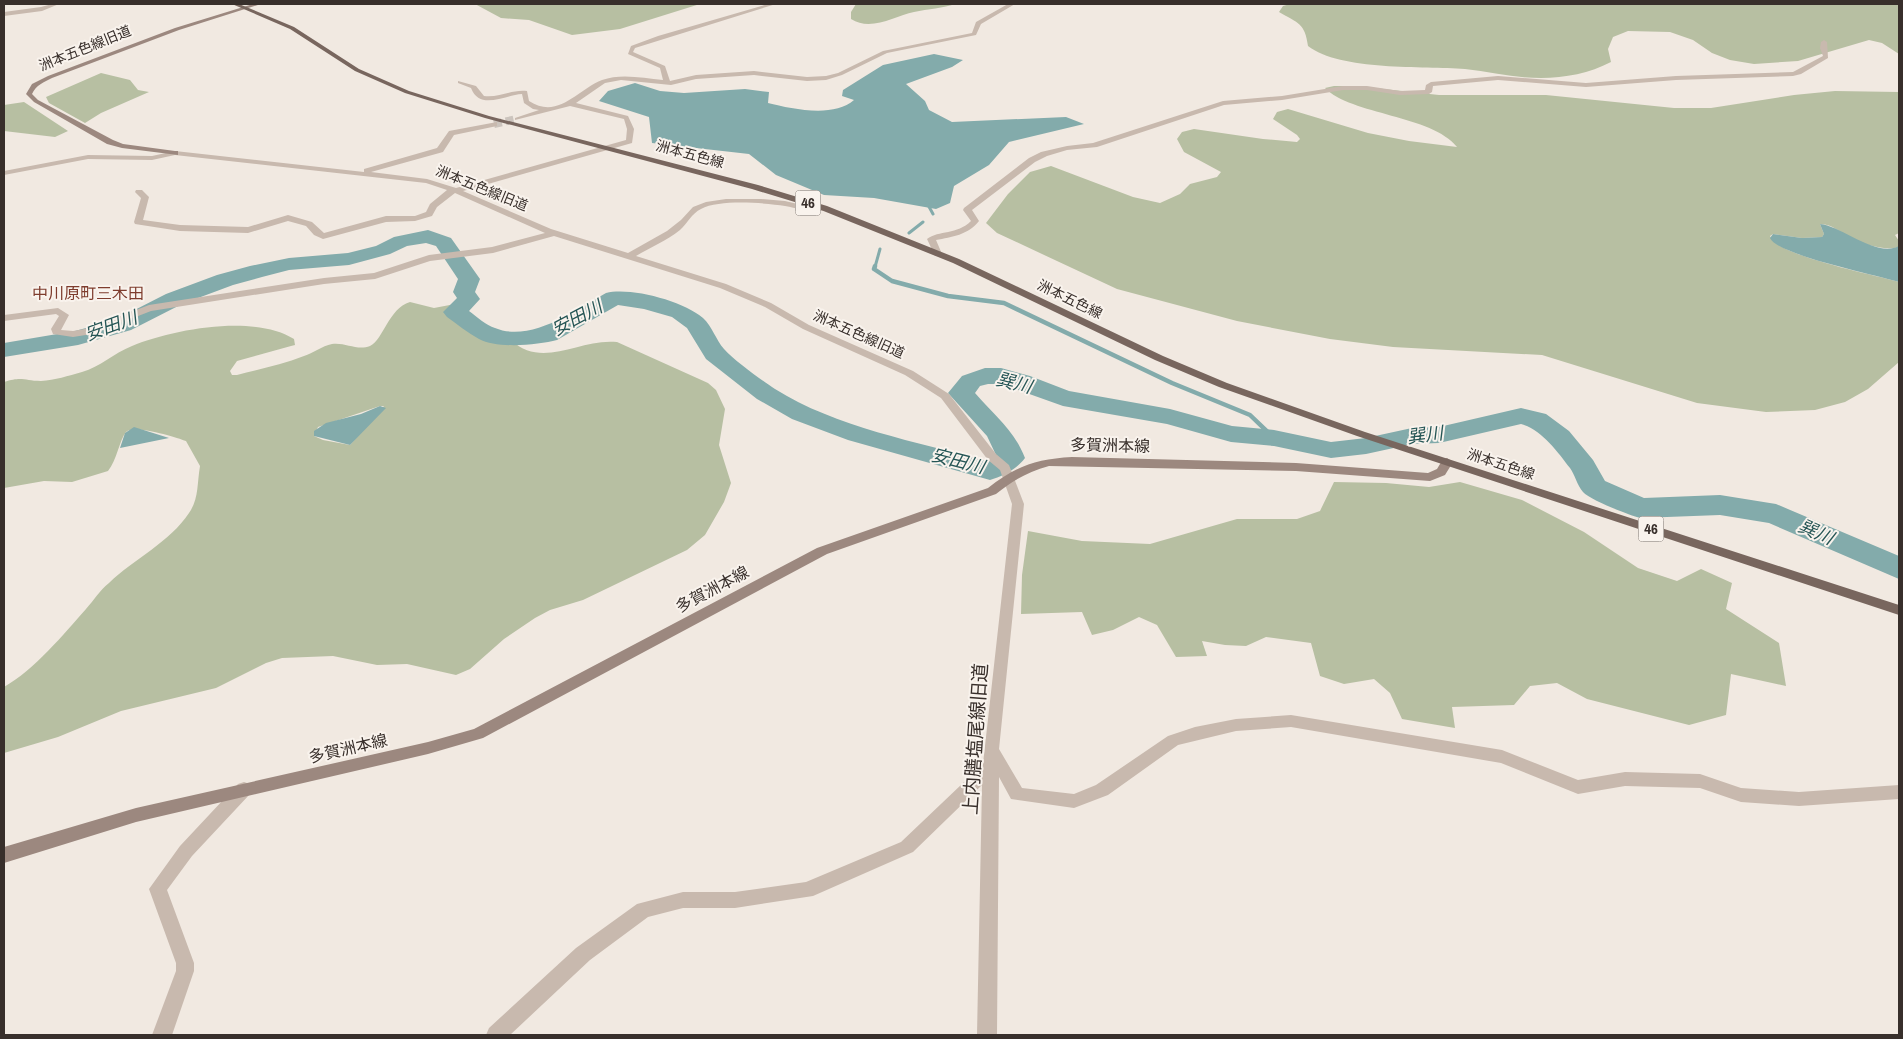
<svg xmlns="http://www.w3.org/2000/svg" width="1903" height="1039" font-family="'Archivo Narrow','Noto Sans JP',sans-serif">
  <rect width="100%" height="100%" fill="#f1e9e1"/>
  <!-- green -->
  <path fill="#b7bfa2" fill-rule="evenodd" d="M475 4H700L620 29 572 35 529 20 501 18Z
    M856 4H956C943 8 928 9 914 12 895 16 871 32 851 19V12Z
    M1290 4H1899V54L1882 43 1869 40 1798 61 1754 64 1730 60 1712 53 1693 40 1670 32 1628 31 1613 37 1608 49 1611 62C1590 73 1565 78 1541 78 1515 78 1491 72 1465 69 1424 66 1340 71 1308 46 1305 23 1298 23 1279 12L1283 6Z
    M101 73 130 80 138 90 149 92 101 113 85 123 49 103 46 97Z
    M1334 86H1356L1439 95H1546L1674 108H1711L1794 95 1835 91 1899 92V233L1895 235 1899 241V247C1884 251 1862 244 1849 237 1838 231 1834 225 1820 224L1824 234 1822 237 1802 238 1773 234 1770 236C1777 256 1876 275 1899 282V362L1868 389 1845 402 1815 410 1766 412 1697 403 1542 355 1393 347 1330 339 1237 321 1117 289 997 233 986 223 1008 194 1030 172 1051 166 1133 197 1160 203 1180 194 1190 184 1217 177 1221 172 1184 152 1177 139 1182 132 1194 129 1263 139 1297 142 1300 139 1297 135 1273 119 1277 112 1288 109 1368 133 1409 141 1457 147C1432 115 1351 115 1325 88Z
    M24 102 68 131 55 137 4 131V105Z
    M410 302 434 308 455 304 450 313C473 328 482 339 511 340 543 370 579 338 617 342L708 383 716 390 725 409 719 445 731 483 724 502 705 535 687 550 583 600 550 610 535 618 504 639 470 669 456 675 407 664 377 665 333 656 282 658 266 663 216 688 121 711 58 737 4 753V687C34 670 64 634 86 609 94 600 100 590 109 583 134 559 170 542 189 513 199 499 197 483 200 466L186 441C176 437 132 424 126 432 119 441 117 460 108 471L72 482 44 481 4 488V382C23 376 24 381 41 381 55 380 68 376 82 372 100 367 114 353 132 346 173 329 255 314 294 339L295 345 291 346 237 361 230 371 232 375H237C259 369 282 365 304 356 313 353 322 346 332 344 345 342 357 351 370 346 384 339 388 309 410 302ZM380 406H384L350 445 323 440 314 436 318 427Z
    M1334 482 1386 483 1429 487 1460 482 1522 500 1584 532 1638 568 1677 581 1701 569 1732 583 1726 609 1779 643 1786 686 1731 674 1726 715 1689 725 1587 699 1557 683 1530 686 1514 705 1452 707 1455 728 1402 719 1390 693 1374 679 1344 684 1320 676 1311 643 1266 637 1246 646 1225 645 1202 641 1207 656 1176 657 1157 625 1139 617 1113 630 1092 635 1082 612 1021 614 1022 575 1028 531 1082 541 1150 544 1237 519H1297L1320 511Z"/>
  <!-- water -->
  <path fill="#83abab" d="M934 54 963 60 952 67 906 84 925 101 929 110 952 122 1066 117 1084 124 1009 142 989 165 954 186 950 203 936 209 874 198 824 195 776 175 749 154 652 143 649 117 599 101 608 91 635 83 660 91 684 93 745 89 769 92 768 103C792 109 834 118 854 100L842 96 843 90 883 65Z
    M1820 224C1842 226 1876 258 1899 246V282C1877 275 1777 255 1770 238L1773 234 1802 238 1822 237 1824 234Z
    M380 406 386 408 350 445 314 436V431L326 423 361 414Z
    M134 427 169 438 120 448 125 433Z"/>
  <g fill="none" stroke-linecap="round" stroke-linejoin="round">
    <!-- stream-far1 -->
    <path stroke="#83abab" stroke-width="3" d="M927 203 933 214
      M909 233 923 222
      M875 267 880 249"/>
    <!-- stream -->
    <path stroke="#83abab" stroke-width="4.5" d="M875 266 874 269 892 281 948 296 1004 303 1172 383 1250 415 1274 438"/>
    <!-- river -->
    <path fill="#83abab" fill-rule="evenodd" d="M428 230 451 238 480 279 475 292 480 299 469 311C477 317 486 325 495 328 531 343 576 310 606 293 631 287 683 301 703 318 712 326 716 340 724 349 736 362 760 379 775 389 835 427 918 442 986 461L996 455 987 436 948 393 962 376 985 368H1001L1030 376 1069 391 1170 409 1232 426 1274 430 1331 442 1366 438 1412 428 1439 427 1521 408 1546 414 1569 431 1593 460 1605 481 1644 498 1720 495 1776 504 1899 556V579L1769 523 1720 515 1640 518C1629 515 1590 500 1583 492 1577 485 1575 475 1570 468 1558 452 1541 429 1521 424L1439 443 1412 444 1366 454 1331 458 1274 446 1231 442 1167 424 1063 406 1001 384H988L980 386 975 393C994 415 1014 430 1025 458 1017 469 1003 476 990 480L848 440 792 419 757 399 706 359 687 328 672 317 644 309 618 305 557 340C538 345 498 349 479 339 468 333 457 324 447 317L443 312 457 298 453 292 458 279 436 246 426 243 407 246 390 254 349 265 289 270 262 277 233 285 182 304 131 330 78 345 4 357V343L75 331 115 320 166 294 217 275 250 266 289 258 348 253 376 246 394 237Z"/>
    <!-- street-tunnel -->
    <path stroke="#ccc4bd" stroke-width="8" stroke-dasharray="8 4" stroke-linecap="butt" d="M494 124 517 119"/>
    <!-- street -->
    <path fill="#c8b9ae" fill-rule="evenodd" d="M52 4H59L42 11 4 16V12L41 7Z
      M768 4H776L635 48 633 52 665 66 670 81 696 75 754 71 807 77 826 76 838 73 883 51 972 33 976 22 1008 4H1015L981 24 976 35 887 53 842 75 826 80 807 81 754 75 696 79 671 85 621 80 605 83 576 103 628 116 634 129 632 143 463 191 551 229 628 253 667 231 681 220 693 207 706 202 726 199H761L785 201 806 206H827V210C812 213 800 209 785 206 765 203 720 199 701 209 692 213 687 224 680 230 666 241 651 247 636 256L726 284 771 303 809 325 913 371 949 394 996 454 1009 465 1024 504 999 749 1022 788 1074 794 1096 785 1168 736 1195 727 1236 719 1291 715 1502 750 1578 780 1625 772 1700 774 1741 788 1799 792 1899 785V799L1799 806 1741 802 1700 788 1625 786 1578 794 1501 763 1291 727 1236 731 1178 745 1108 795 1074 808 1011 799 999 777 997 1035H977L982 785 913 852 813 896 735 908H683L648 917 590 960 510 1035H486L489 1028 576 948 637 904 683 892H735L806 882 901 842 983 764 1012 504 1000 470 988 460 941 398 905 375 803 329 765 307 720 288 554 236 493 253 430 261 375 279 324 284 151 311 92 334 73 337 53 334 51 329 59 316 56 314 4 321V315L58 308 69 315 61 330 73 331 90 328 149 305 324 278 374 273 429 255 492 247 545 233 455 193 437 207 432 216 415 221 386 222 323 239 314 235 306 226 288 221 248 233 180 231 135 224 134 222 141 198 135 192 136 190H142L149 197 143 220 180 225 248 227 288 215 312 222 324 233 386 216H415L426 212 430 204 447 190 426 183 175 155 152 160 88 159 4 175V171L88 155 152 156 175 151 364 172V169L437 148 449 131 497 122V126L454 135 443 152 371 172 427 179 456 188 626 140 627 129 624 119 570 106 515 120V118L539 110 533 109 524 103 522 94C504 95 480 111 471 88L458 83V81L476 86 484 96C499 98 512 89 527 91L529 101C558 120 577 90 602 80 621 73 643 78 663 80L660 68 628 54 631 46 658 36Z
      M1824 40 1827 42 1828 58 1801 74 1793 76 1676 80 1586 87 1498 80 1433 86 1432 92 1429 94 1400 95 1367 90H1343L1282 100 1224 105 1097 147 1067 150 1047 156 1035 162 972 210 979 221C968 235 952 237 936 240L942 254 941 256H935L927 239C939 230 957 235 971 221L963 210 964 208 1029 158 1041 152 1067 146 1093 143 1223 101 1282 96 1343 86H1367L1400 91 1425 90 1426 85 1431 82 1498 76 1586 83 1676 76 1793 72 1823 56 1820 48 1821 42Z
      M244 782 250 784 252 789 250 794 192 856 167 890 194 963V971L172 1035H152L176 971V963L149 889 180 846 238 784Z"/>
    <!-- secondary -->
    <path fill="#9c887f" fill-rule="evenodd" d="M253 4H261L179 30 52 78C44 82 36 85 32 94L38 100 113 140 123 144 175 151H178V155L122 148 107 144 34 102 26 94 32 84 48 76 175 28Z
      M1072 457 1296 463 1428 473 1437 469 1443 459 1447 458 1453 462 1445 475 1430 481 1296 471 1049 466C1028 472 1013 480 996 494L827 554 483 738 428 754 136 822 4 863V847L136 808 428 742 474 729 817 548 988 488C1016 466 1036 459 1072 457Z"/>
    <!-- primary -->
    <path fill="#78665e" fill-rule="evenodd" d="M232 4H239L294 27 359 69 409 91 489 116 758 185 827 206 959 259 1163 356 1227 383 1365 432 1899 605V615L1357 436 1219 387 1155 360 953 263 821 210 752 189 485 118 405 93 355 71 290 29Z"/>
  </g>
  <g text-anchor="middle" stroke-width="4" stroke-linejoin="round" paint-order="stroke">
    <!-- far-street labels -->
    <g font-size="14" fill="#382f2b" stroke="#f9f3ed">
      <text transform="translate(85 48) rotate(-22)" y="5">洲本五色線旧道</text>
      <text transform="translate(690 154) rotate(15)" y="5">洲本五色線</text>
      <text transform="translate(482 188) rotate(22)" y="5">洲本五色線旧道</text>
      <text transform="translate(1070 299) rotate(26)" y="5">洲本五色線</text>
      <text transform="translate(859 334) rotate(24)" y="5">洲本五色線旧道</text>
      <text transform="translate(1501 464) rotate(18)" y="5">洲本五色線</text>
    </g>
    <!-- shield labels -->
    <g fill="#f9f3ed" stroke="#726a65" stroke-width="1">
      <rect x="795.5" y="190.5" width="25" height="25" rx="4"/>
      <rect x="1638.5" y="516.5" width="25" height="25" rx="4"/>
    </g>
    <g font-size="15" font-weight="bold" fill="#382f2b">
      <text x="808" y="208">46</text>
      <text x="1651" y="534">46</text>
    </g>
    <!-- far-quarter labels -->
    <g font-size="16" fill="#7e3c2d" stroke="#f9f3ed">
      <text x="88" y="299">中川原町三木田</text>
    </g>
    <!-- street labels -->
    <g font-size="16" fill="#382f2b" stroke="#f9f3ed">
      <text transform="translate(1110 445) rotate(1)" y="6">多賀洲本線</text>
      <text transform="translate(712 589) rotate(-28)" y="6">多賀洲本線</text>
      <text transform="translate(348 748) rotate(-13)" y="6">多賀洲本線</text>
    </g>
    <!-- water labels -->
    <g font-size="18" font-style="italic" fill="#255555" stroke="#f9f3ed">
      <text transform="translate(577 318) rotate(-28)" y="6">安田川</text>
      <text transform="translate(111 326) rotate(-20)" y="6">安田川</text>
      <text transform="translate(1014 383) rotate(14)" y="6">巽川</text>
      <text transform="translate(1425 435) rotate(-7)" y="6">巽川</text>
      <text transform="translate(958 461) rotate(14)" y="6">安田川</text>
      <text transform="translate(1816 532) rotate(24)" y="6">巽川</text>
    </g>
    <!-- near-street labels -->
    <g font-size="19" fill="#382f2b" stroke="#f9f3ed">
      <text transform="translate(975 739) rotate(-86)" y="7">上内膳塩尾線旧道</text>
    </g>
  </g>
  <!-- border -->
  <rect width="1903" height="1039" fill="none" stroke="#382f2b" stroke-width="10"/>
</svg>
